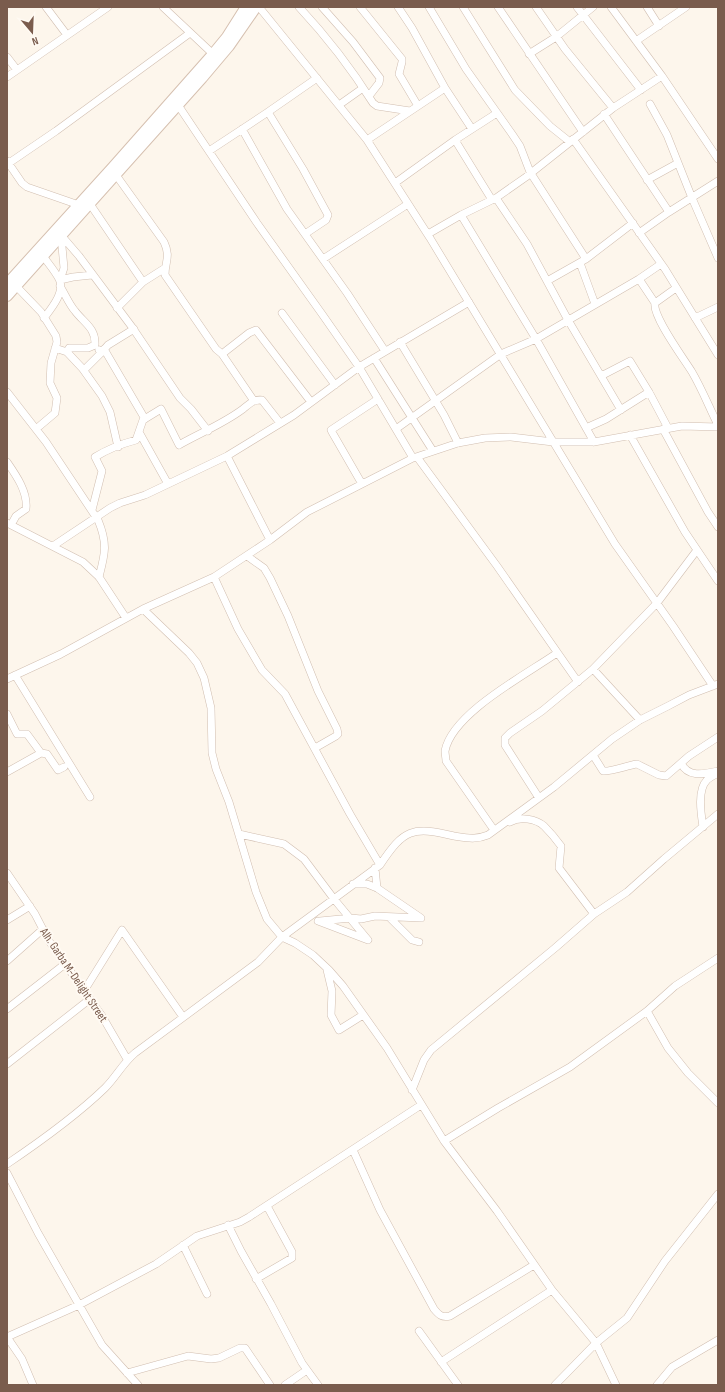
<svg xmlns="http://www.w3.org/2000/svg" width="725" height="1392" font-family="'Sofia Sans Condensed',sans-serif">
  <rect width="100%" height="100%" fill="#fdf6ec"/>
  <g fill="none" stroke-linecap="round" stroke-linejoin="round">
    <defs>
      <path id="street" d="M46 7 67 35
        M163 7 213 54
        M259 7 367 140 430 238 615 544 673 626 713 686
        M299 7C327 37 351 68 373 103L377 106 410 111
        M322 7 353 42 380 78 379 83 369 96
        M360 7 402 59V62L399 74 418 106
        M398 7 412 28 445 88 472 129
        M429 7 466 69 512 134 520 146 530 172 586 259
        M463 7 515 90 550 126 570 142
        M498 7 583 132
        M536 7 565 49 613 108
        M577 7 641 90
        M611 7 662 76 718 159
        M647 7 659 26
        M636 41 686 7
        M529 54 556 37 593 7
        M7 57 17 70
        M7 77 108 7
        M650 104 667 135 692 198 718 258
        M178 105 257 223 322 314 359 367 413 458
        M339 105 363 88
        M268 112 303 169 328 215 326 220 305 234
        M604 114 669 212
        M242 129 287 209 347 293 385 351
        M573 139 665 269 718 355
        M367 140 445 88
        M455 140 492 200
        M209 151 268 112 317 78
        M7 161 22 183 27 187 79 205
        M9 163 56 131 190 33
        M116 175 164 242C171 257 165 261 165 275L216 349 222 354 254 401
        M647 180 678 163
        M395 183 455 140 497 113
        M496 198 527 244 568 320 621 410
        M90 204 143 282
        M461 215 536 339 594 442
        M639 233 669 212 718 181
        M428 234 461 215 496 198 526 177 613 108 662 76
        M61 235 79 256 132 327 180 398 191 409 208 431
        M43 256C48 263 55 271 59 279 66 291 51 309 44 318
        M323 259 408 204
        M580 263 595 304
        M60 280 64 268 61 236
        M60 280 73 277 92 275
        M547 281 586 259 633 223
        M16 286 41 312 56 336 57 342 51 363 50 383 57 398 55 413 36 429
        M60 286C65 294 69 304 75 311 84 323 96 328 95 345L88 348H69L67 352
        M676 288 655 303C652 316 684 359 692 372 702 389 709 407 718 425
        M655 303 639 279 661 264
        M117 308 143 282 165 268
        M282 313 335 385
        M695 318 718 307
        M400 342 444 415 458 443
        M55 348 67 352 82 368 102 396 110 412 118 447
        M104 349 145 419
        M101 353 108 345 134 329
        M222 354 249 333 256 330 311 402
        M374 358 433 451
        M84 370 101 353 99 350
        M601 376 630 361 649 392 668 428
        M7 392 46 442 98 520C108 544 105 554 99 577
        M586 428 606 419 649 392
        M396 429 501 354 536 339 639 279
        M663 429 708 512 718 527
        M139 432 168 484
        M630 435 685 532 718 581
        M227 456 270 540
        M417 457 497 566 578 682
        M7 462C16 475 28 492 26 509L16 516 11 525
        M362 484 332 432 331 430 378 399
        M92 510 102 471 95 457C108 449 121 444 136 440L143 420 161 409 179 445C200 433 223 424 243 409 249 404 254 399 262 400L280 423
        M7 523 83 562 99 577 126 618
        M53 546 110 508 120 503 145 495 227 456 294 415 359 367 469 302
        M247 556 264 568 270 578 288 616 318 691 337 729 338 734 336 736 315 748
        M143 609 189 653 197 663 204 678 211 708 212 753 216 769 229 802 256 892 267 919 282 937 295 943 313 955 329 970 343 986 387 1048 444 1141 497 1211 552 1290 596 1343 616 1385
        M593 669 640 720
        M15 675 90 797
        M7 679 61 654 143 609 214 577 270 540 307 512 413 458 458 443 485 438 511 437 553 442H594L682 426 718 427
        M7 714 17 734H27L41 753 47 754 58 770 64 767
        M718 737 689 756 681 763C688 778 704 774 718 771
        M593 755 603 771C610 772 629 765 637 764L659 775 666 776 681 763
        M7 772 41 753
        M539 798 505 745V738L510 733 542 711 593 669 657 603 697 550
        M510 822C520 816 536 819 544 826 550 832 556 839 561 846L559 868 594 914
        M703 827C701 814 697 790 707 780 710 777 715 775 718 773
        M494 830 446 761C446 758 445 754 445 751 452 713 527 674 557 653
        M239 834 284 844 304 859 334 899 368 940 318 921
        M380 865C404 829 412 826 454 836 467 838 476 840 488 835L554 787 612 739 640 720 668 706 689 695 718 684
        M375 868 377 888
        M7 873 35 914 49 941 102 1016 127 1059
        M390 918 412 940 419 942
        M7 920 30 906
        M320 921 351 918 361 919 375 916 421 918 377 888 367 884H353
        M7 961 43 929
        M327 970 332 991 331 1015 339 1030 363 1015
        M84 991 122 930 183 1017
        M7 1009 65 964
        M647 1011 668 1048 688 1073 718 1103
        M7 1064 90 999
        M412 1090 424 1060 431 1050 555 948 594 914 627 892 664 859 718 814
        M444 1141 498 1108 570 1067 647 1011 675 986 718 958
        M353 1150 380 1210 434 1309C439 1315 442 1318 450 1316L534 1265
        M7 1164C41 1141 75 1117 105 1088 116 1077 123 1063 135 1053L258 962 282 937 380 865 350 814 285 694 262 670 238 629 214 577
        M7 1173 38 1233 102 1345 138 1385
        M228 1225 241 1251 271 1304 302 1363 318 1385
        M183 1245 207 1294
        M256 1279 292 1258V1252L267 1206
        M419 1331 458 1385
        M7 1337 79 1305 156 1264 197 1236 240 1222 249 1217 421 1105
        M7 1337 22 1359 33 1385
        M441 1362 552 1290
        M127 1373 188 1356 211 1359 219 1358 240 1348H245L270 1385
        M285 1385 307 1370
        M555 1385 596 1343 627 1318 665 1261 718 1194
        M657 1385 672 1367 718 1340"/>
      <path id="secondary" d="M7 284 113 167 213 54 227 37 246 7
        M7 296 202 78 229 46 256 7"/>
    </defs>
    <!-- street casing -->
    <use href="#street" stroke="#d1beb0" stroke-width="8"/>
    <!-- secondary casing -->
    <use href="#secondary" stroke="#d6c0b0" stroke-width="12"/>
    <!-- street -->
    <use href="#street" stroke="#fff" stroke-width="7"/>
    <!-- secondary -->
    <use href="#secondary" stroke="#fff" stroke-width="10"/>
  </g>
  <g text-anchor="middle" stroke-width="4" stroke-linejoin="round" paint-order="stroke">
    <!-- street labels -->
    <g font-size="12" fill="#7a5c4d" stroke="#fffaf3">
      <text transform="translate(74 975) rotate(56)" y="4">Alh. Garba M-Delight Street</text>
    </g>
  </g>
  <!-- border -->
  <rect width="725" height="1392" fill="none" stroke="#7a5c4d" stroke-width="16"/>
  <!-- north arrow -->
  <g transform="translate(32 32) rotate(161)" stroke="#fffaf3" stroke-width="3" paint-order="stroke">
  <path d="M0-3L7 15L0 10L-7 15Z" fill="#7a5c4d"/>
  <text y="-6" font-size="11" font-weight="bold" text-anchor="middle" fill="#7a5c4d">N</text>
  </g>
</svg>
